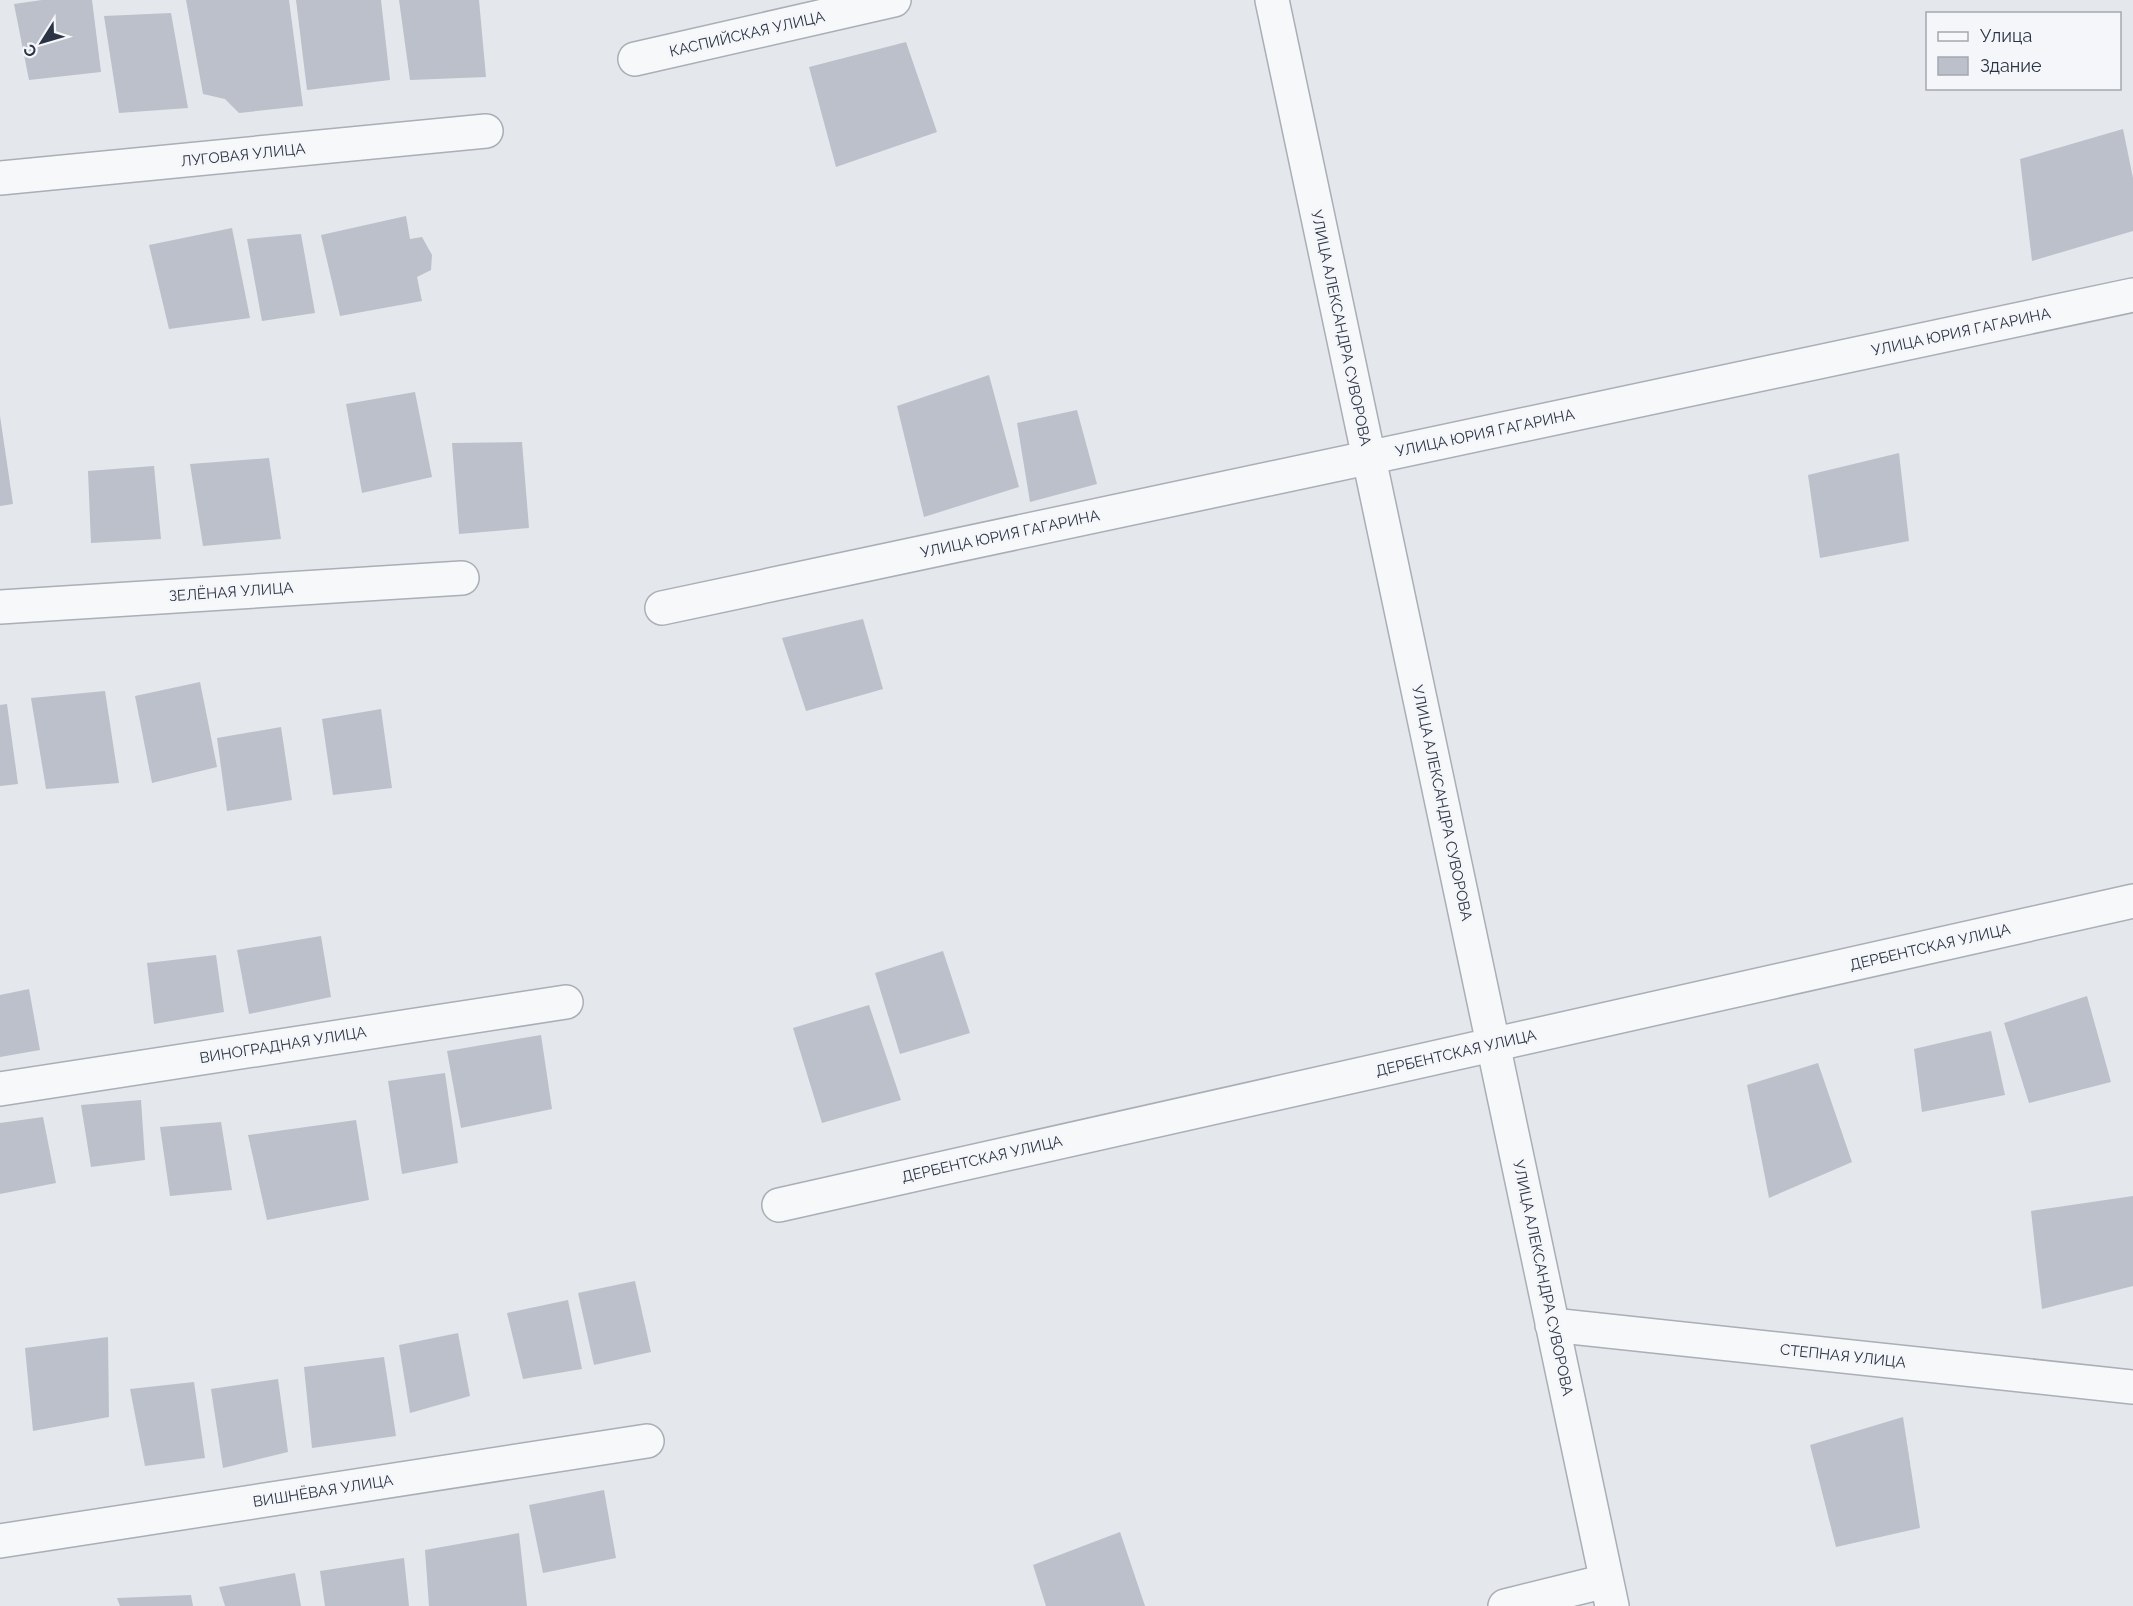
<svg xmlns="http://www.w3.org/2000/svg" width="2133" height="1606" font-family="Raleway,sans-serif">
  <rect width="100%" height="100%" fill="#e4e7ec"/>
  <!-- building -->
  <path fill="#bbc0ca" d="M42 0H92L101 72 29 80 14 4Z
    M186 0H289L303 106 239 113 225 99 203 94Z
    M296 0H381L390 80 307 90Z
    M399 0H479L486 77 410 80Z
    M171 13 188 108 119 113 104 16Z
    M906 42 937 132 836 167 809 67Z
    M2123 129 2133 178V231L2032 261 2020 159Z
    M406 216 410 239 422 237 432 255 431 270 417 277 422 301 340 316 321 235Z
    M232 228 250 318 169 329 149 245Z
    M301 234 315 313 262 321 247 239Z
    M989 375 1019 487 924 517 897 406Z
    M415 392 432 477 362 493 346 404Z
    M1077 410 1097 484 1030 502 1017 423Z
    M0 416 13 504 0 506Z
    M522 442 529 528 459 534 452 443Z
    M1899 453 1909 541 1820 558 1808 475Z
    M269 458 281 539 203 546 190 464Z
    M154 466 161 539 91 543 88 471Z
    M863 619 883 689 806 711 782 638Z
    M200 682 217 767 152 783 135 696Z
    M105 691 119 783 46 789 31 698Z
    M7 704 18 784 0 786V705Z
    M381 709 392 788 333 795 322 719Z
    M281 727 292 800 227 811 217 738Z
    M321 936 331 997 249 1014 237 950Z
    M943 951 970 1033 900 1054 875 973Z
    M216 955 224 1012 154 1024 147 963Z
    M29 989 40 1050 0 1057V995Z
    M2087 996 2111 1082 2029 1103 2004 1023Z
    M869 1005 901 1100 822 1123 793 1028Z
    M1991 1031 2005 1095 1922 1112 1914 1049Z
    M541 1035 552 1109 461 1128 447 1051Z
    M1818 1063 1852 1162 1769 1198 1747 1085Z
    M445 1073 458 1163 402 1174 388 1081Z
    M141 1100 145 1160 91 1167 81 1105Z
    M43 1117 56 1183 0 1194V1123Z
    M356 1120 369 1200 267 1220 248 1135Z
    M221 1122 232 1190 170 1196 160 1127Z
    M2133 1196V1286L2042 1309 2031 1211Z
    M635 1281 651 1352 594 1365 578 1293Z
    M568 1300 582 1369 523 1379 507 1313Z
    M458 1333 470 1396 410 1413 399 1345Z
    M108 1337 109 1417 33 1431 25 1348Z
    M384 1357 396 1436 312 1448 304 1367Z
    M278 1379 288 1452 223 1468 211 1389Z
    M194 1382 205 1458 145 1466 130 1389Z
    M1903 1417 1920 1528 1836 1547 1810 1445Z
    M604 1490 616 1558 543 1573 529 1505Z
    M1120 1532 1145 1606H1046L1033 1565Z
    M519 1533 527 1606H429L425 1550Z
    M404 1558 409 1606H325L320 1571Z
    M295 1573 301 1606H225L219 1587Z
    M191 1595 193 1606H120L117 1598Z"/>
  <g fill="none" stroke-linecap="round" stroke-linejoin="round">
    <defs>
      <path id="minor" d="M1272 0 1612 1606
        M635 59 894 0
        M0 178 486 131
        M0 607 462 578
        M662 608 2133 295
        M0 1089 566 1002
        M779 1205 2133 901
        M1552 1325 2133 1387
        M0 1541 647 1441
        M1505 1606 1606 1581"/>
    </defs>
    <!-- minor casing -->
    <use href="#minor" stroke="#a9aeb7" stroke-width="36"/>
    <!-- minor -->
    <use href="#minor" stroke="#f7f8fa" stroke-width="33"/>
  </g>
  <g text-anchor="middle" stroke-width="5" stroke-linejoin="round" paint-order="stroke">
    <!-- street labels -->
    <g font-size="15" fill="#2b3445" stroke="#f4f6f9">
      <text transform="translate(747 34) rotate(-13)" y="5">КАСПИЙСКАЯ УЛИЦА</text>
      <text transform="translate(243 155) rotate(-6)" y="5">ЛУГОВАЯ УЛИЦА</text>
      <text transform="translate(1341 328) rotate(78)" y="5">УЛИЦА АЛЕКСАНДРА СУВОРОВА</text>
      <text transform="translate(1961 332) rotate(-12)" y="5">УЛИЦА ЮРИЯ ГАГАРИНА</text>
      <text transform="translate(1485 433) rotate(-12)" y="5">УЛИЦА ЮРИЯ ГАГАРИНА</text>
      <text transform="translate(1010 534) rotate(-12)" y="5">УЛИЦА ЮРИЯ ГАГАРИНА</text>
      <text transform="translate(231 592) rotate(-4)" y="5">ЗЕЛЁНАЯ УЛИЦА</text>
      <text transform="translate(1442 803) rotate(78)" y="5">УЛИЦА АЛЕКСАНДРА СУВОРОВА</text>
      <text transform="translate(1930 947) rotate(-13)" y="5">ДЕРБЕНТСКАЯ УЛИЦА</text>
      <text transform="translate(283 1045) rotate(-9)" y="5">ВИНОГРАДНАЯ УЛИЦА</text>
      <text transform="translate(1456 1053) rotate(-13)" y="5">ДЕРБЕНТСКАЯ УЛИЦА</text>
      <text transform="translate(982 1159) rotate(-13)" y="5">ДЕРБЕНТСКАЯ УЛИЦА</text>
      <text transform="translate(1543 1278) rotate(78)" y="5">УЛИЦА АЛЕКСАНДРА СУВОРОВА</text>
      <text transform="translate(1843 1356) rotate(6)" y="5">СТЕПНАЯ УЛИЦА</text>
      <text transform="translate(323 1491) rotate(-9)" y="5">ВИШНЁВАЯ УЛИЦА</text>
    </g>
  </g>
  <!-- legend -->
  <rect x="1926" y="12" width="195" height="78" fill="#f4f6f9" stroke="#a4a8b1" stroke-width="1.5"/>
  <rect x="1938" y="32" width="30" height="9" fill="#f7f8fa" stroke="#a4a8b1" stroke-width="1.5"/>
  <text x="1980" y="42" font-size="18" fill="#2b3445">Улица</text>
  <rect x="1938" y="57" width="30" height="18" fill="#bbc0ca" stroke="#a4a8b1" stroke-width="1.5"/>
  <text x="1980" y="72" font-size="18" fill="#2b3445">Здание</text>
  <!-- north arrow -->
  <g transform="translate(42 42) rotate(233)" stroke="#f4f6f9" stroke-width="4.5" paint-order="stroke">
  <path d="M0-4.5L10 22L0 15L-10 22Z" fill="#2b3445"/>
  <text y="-9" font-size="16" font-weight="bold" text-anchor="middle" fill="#2b3445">С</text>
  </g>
</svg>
